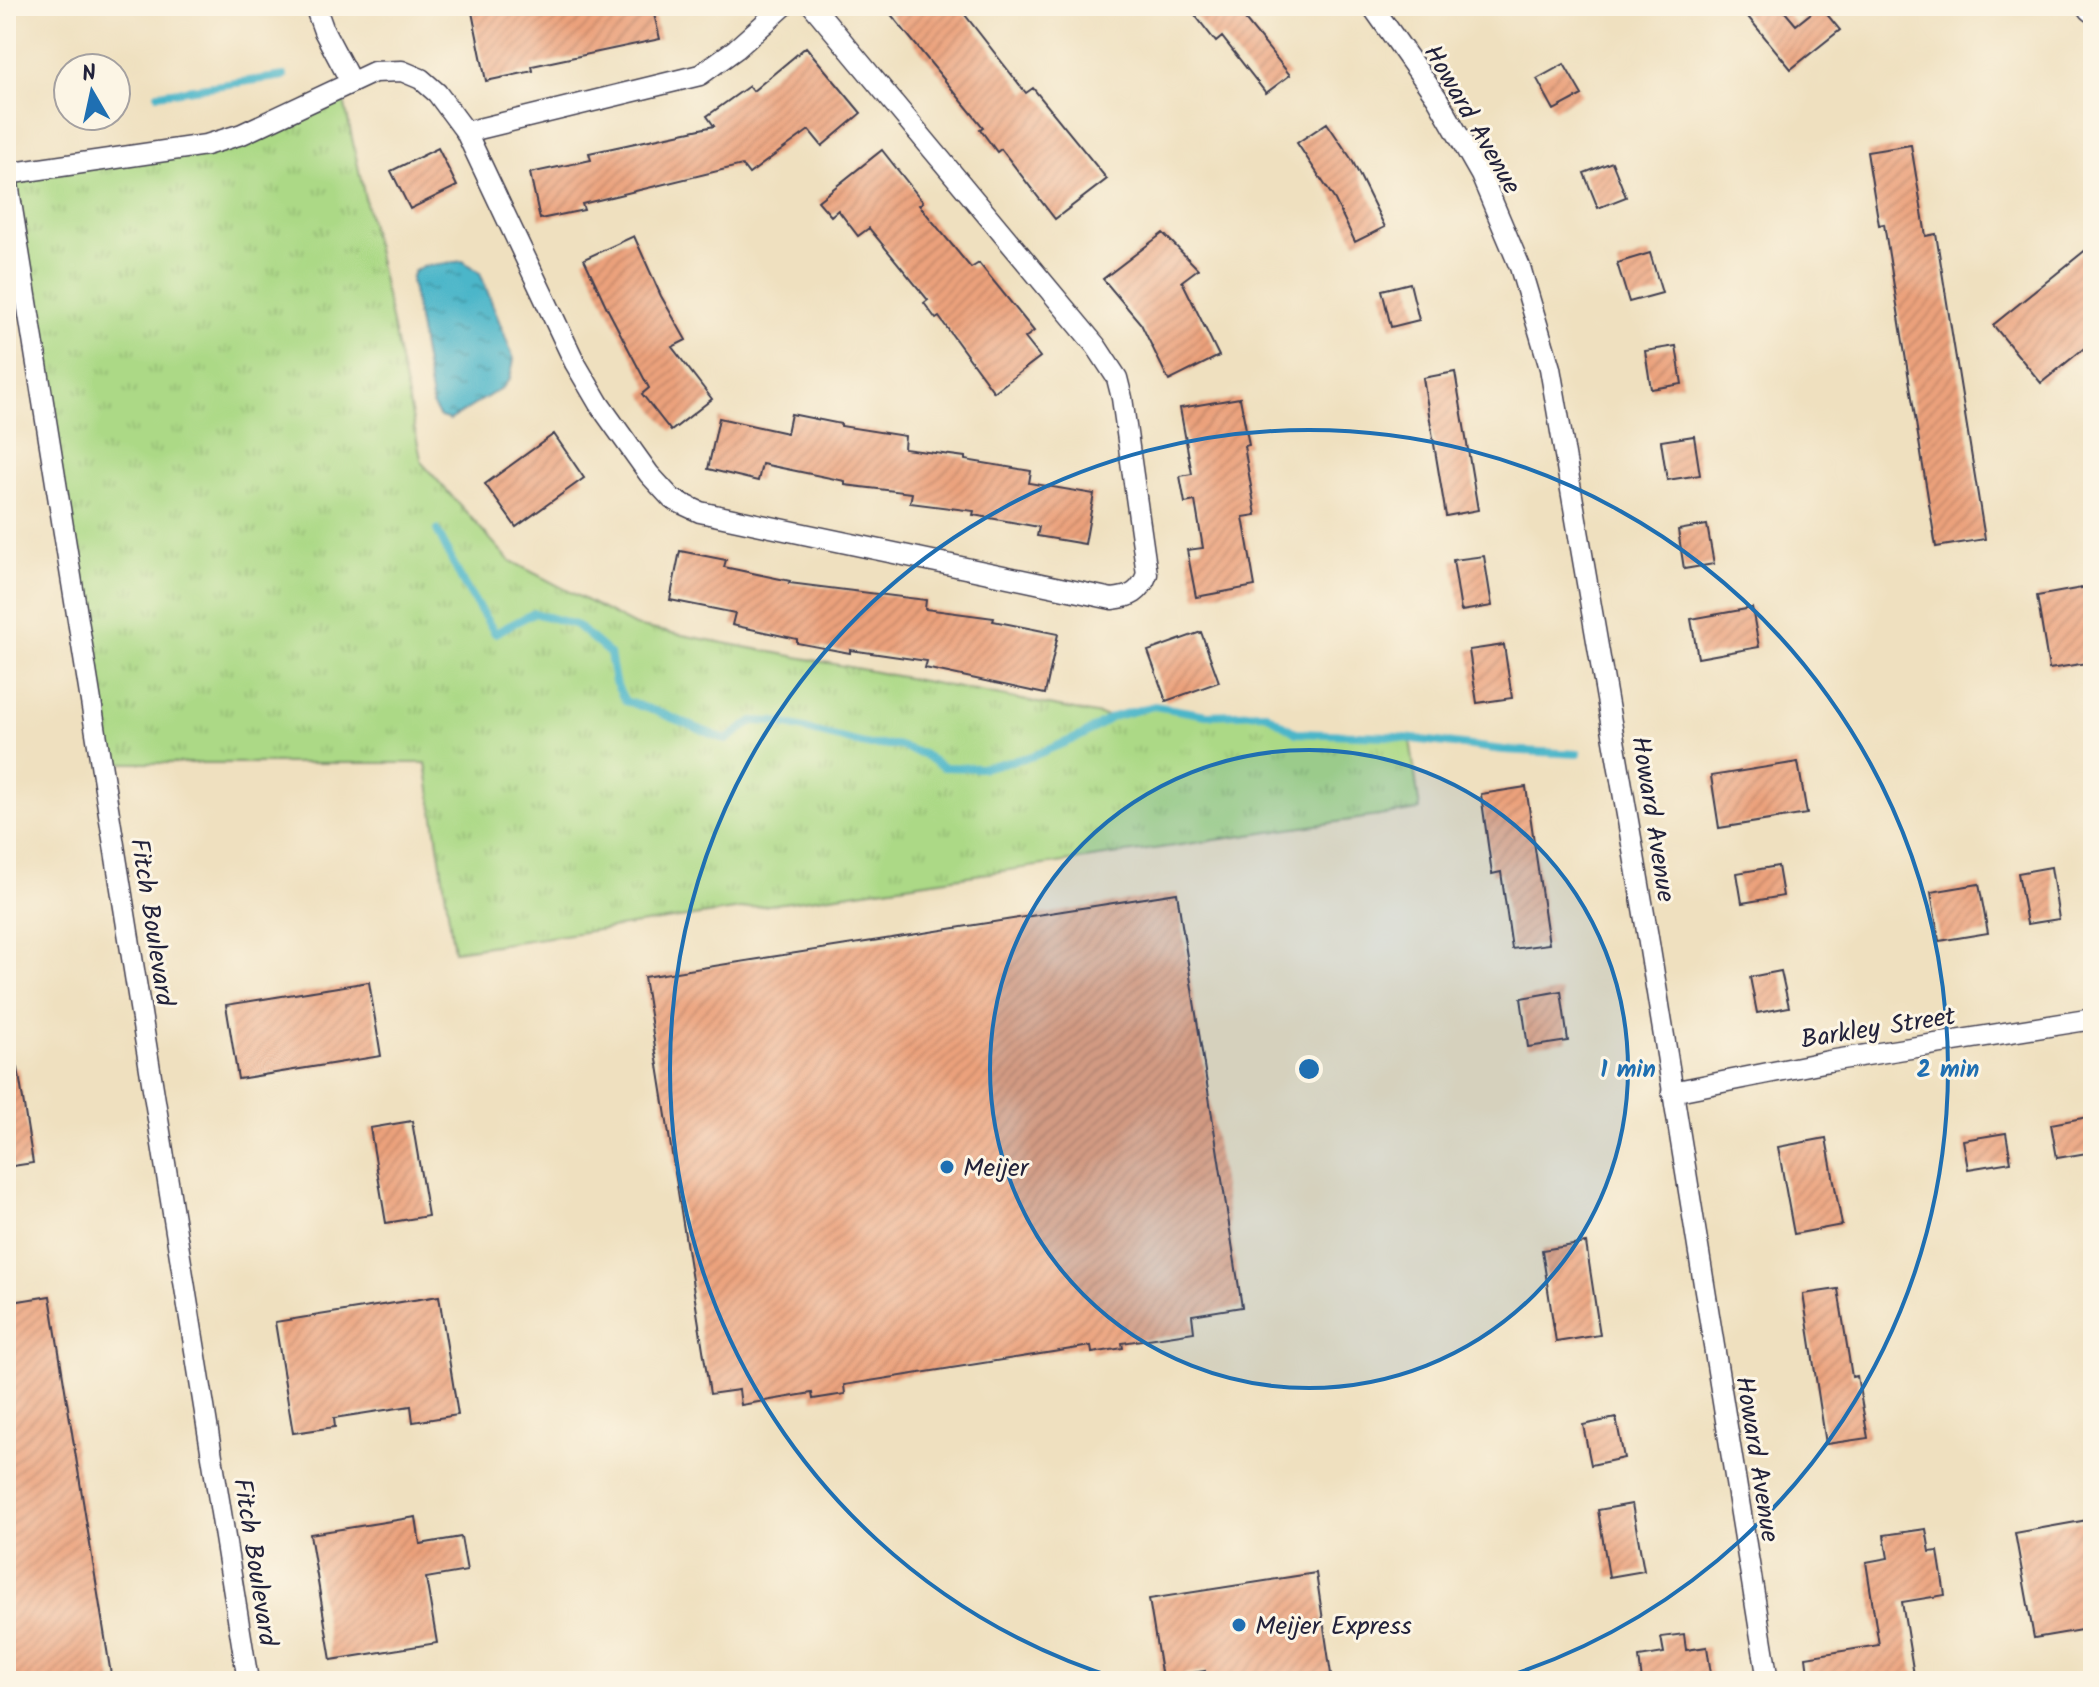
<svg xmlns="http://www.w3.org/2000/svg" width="2099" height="1687" font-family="Kalam,sans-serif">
  <defs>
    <pattern id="grass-tufts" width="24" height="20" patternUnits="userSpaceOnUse" patternTransform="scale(2)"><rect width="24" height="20" fill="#acd986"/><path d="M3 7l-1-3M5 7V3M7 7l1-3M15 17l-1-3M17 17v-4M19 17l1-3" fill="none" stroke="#94ba75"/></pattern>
    <pattern id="water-ripples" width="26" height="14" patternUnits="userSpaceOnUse" patternTransform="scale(2)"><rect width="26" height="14" fill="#4bb6c9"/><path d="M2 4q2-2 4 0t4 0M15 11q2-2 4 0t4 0" fill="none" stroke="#3e94a4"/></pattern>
    <pattern id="building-hatch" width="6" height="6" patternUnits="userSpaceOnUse" patternTransform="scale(2)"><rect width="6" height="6" fill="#eba17b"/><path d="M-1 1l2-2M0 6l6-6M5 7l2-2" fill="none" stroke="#c98a6b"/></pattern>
  </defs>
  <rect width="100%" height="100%" fill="#fcf5e5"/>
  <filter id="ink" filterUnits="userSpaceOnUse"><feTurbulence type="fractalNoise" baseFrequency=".0125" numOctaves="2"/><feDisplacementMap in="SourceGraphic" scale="16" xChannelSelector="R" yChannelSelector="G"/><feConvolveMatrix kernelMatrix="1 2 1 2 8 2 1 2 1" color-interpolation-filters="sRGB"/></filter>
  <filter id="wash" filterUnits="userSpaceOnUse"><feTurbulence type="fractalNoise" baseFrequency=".006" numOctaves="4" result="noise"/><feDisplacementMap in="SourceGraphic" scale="32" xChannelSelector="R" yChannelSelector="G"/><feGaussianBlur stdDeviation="1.8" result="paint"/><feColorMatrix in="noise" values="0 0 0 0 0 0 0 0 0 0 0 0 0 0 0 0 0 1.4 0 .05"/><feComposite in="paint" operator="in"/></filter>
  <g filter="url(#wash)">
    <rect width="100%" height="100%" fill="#efe0bf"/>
    <!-- grass -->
    <path fill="url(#grass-tufts)" stroke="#677e60" stroke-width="2" d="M341 87 422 463 509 560 635 626 1111 717 1154 706 1207 715 1265 713 1296 733 1410 739 1420 810 454 951 426 763H101L6 174 206 145Z"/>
    <!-- water -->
    <path fill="url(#water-ripples)" stroke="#366c82" stroke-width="2" d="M463 261 480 273 514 359 510 378 503 387 450 420 440 417 433 406 411 279 414 271 425 266Z"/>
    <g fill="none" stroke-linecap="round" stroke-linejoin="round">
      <!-- stream -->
      <path stroke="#4bb6c9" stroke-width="8" d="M158 94 284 76
        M437 530 463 583 495 633 534 613 576 625 610 654 615 682 625 701 658 712 726 740 753 721 776 722 868 745H896L923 754 943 767 981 768 1033 756 1083 735 1112 717 1154 706 1207 715 1265 713 1296 733 1388 736 1504 750 1578 754"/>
    </g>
    <g id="blocks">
      <!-- building -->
      <path fill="url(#building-hatch)" d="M500 6H652L660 39 532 66 533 71 486 81 472 12Z
        M884 6H958L1026 93 1033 88 1107 179 1055 219 1001 149 997 152 980 129 983 127Z
        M1188 6H1234L1290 75 1266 93 1222 37 1216 42Z
        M1739 6H1780L1796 25 1820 6 1840 30 1791 69Z
        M806 47 861 113 822 146 809 130 749 174 742 165 582 204 584 210 540 219 530 173 591 160 589 153 714 126 707 116 749 86 753 91Z
        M1564 64 1582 95 1554 110 1537 79Z
        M1327 123 1352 160 1385 227 1355 242 1335 200 1297 143Z
        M1911 145 1926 236 1936 234 1985 539 1936 547 1884 224 1879 225 1867 152Z
        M438 148 457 186 410 209 391 171Z
        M882 150 923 202 919 205 971 268 979 263 1034 331 1025 338 1040 357 994 392 939 317 936 319 924 303 928 300 869 228 858 236 838 210 831 216 818 201Z
        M1612 162 1626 197 1598 208 1584 173Z
        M1163 233 1198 269 1182 281 1219 356 1169 381 1141 324 1103 279Z
        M634 236 661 296 686 340 672 347 712 399 671 431 642 394 649 388 607 308 584 259Z
        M2093 244V341L2041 383 1993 325Z
        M1650 253 1662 293 1629 302 1617 263Z
        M1410 283 1419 320 1391 327 1382 290Z
        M1676 346 1682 384 1651 389 1645 351Z
        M1455 372 1478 510 1446 516 1423 378Z
        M1240 398 1249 445 1244 446 1256 515 1243 517 1255 586 1196 597 1187 550 1203 548 1195 501 1185 503 1180 476 1192 474 1180 408Z
        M791 414 841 424V426L905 436 904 449 965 457V460L1031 471 1029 483 1094 494 1085 544 1037 536 1039 527 973 515 974 511 910 503 912 493 845 485V481L762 464 758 481 708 469 719 418 787 433Z
        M554 434 584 478 516 527 485 484Z
        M1694 436 1700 475 1667 480 1661 441Z
        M1707 525 1714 564 1684 569 1678 530Z
        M680 551 726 560 724 567 790 581 789 583 926 600 925 609 994 618 993 621 1058 634 1045 694 925 668 927 661 850 650V653L797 643V639L732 625 735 613 670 600Z
        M1484 556 1492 606 1461 611 1453 560Z
        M2093 586V662L2049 669 2037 596Z
        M1752 608 1759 647 1698 658 1691 619Z
        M1201 632 1219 682 1166 701 1148 651Z
        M1504 645 1512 698 1477 703 1469 650Z
        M1798 762 1807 814 1719 828 1711 776Z
        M1526 787 1549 944 1512 949 1501 872 1492 874 1481 794Z
        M1778 866 1783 896 1742 903 1737 873Z
        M2051 867 2059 919 2027 924 2018 873Z
        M1979 884 1988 933 1939 941 1931 892Z
        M1177 893 1242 1307 1192 1315 1194 1332 1122 1343 1123 1348 1092 1353 1091 1346 844 1385 845 1394 813 1399 812 1393 741 1405 739 1390 710 1394 644 977Z
        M1781 971 1789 1007 1757 1013 1750 977Z
        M369 982 381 1056 238 1079 226 1005Z
        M1561 991 1568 1041 1528 1047 1521 998Z
        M18 1068 33 1163 6 1167V1069Z
        M2093 1116V1152L2057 1158 2051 1124Z
        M412 1121 428 1216 386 1223 370 1128Z
        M2006 1133 2011 1162 1968 1169 1963 1140Z
        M1826 1138 1842 1225 1794 1234 1778 1147Z
        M1586 1243 1600 1335 1556 1342 1542 1250Z
        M1838 1289 1852 1377 1857 1376 1868 1438 1826 1444 1803 1294Z
        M50 1296 112 1681H6V1303Z
        M439 1296 458 1415 413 1422 411 1406 334 1418 335 1427 293 1433 275 1322Z
        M1616 1418 1624 1458 1591 1465 1583 1425Z
        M1632 1504 1644 1571 1609 1577 1598 1510Z
        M416 1517 420 1544 461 1537 467 1571 426 1578 437 1643 331 1660 310 1534Z
        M2093 1519V1628L2034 1638 2015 1533Z
        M1926 1529 1930 1552 1938 1551 1945 1595 1902 1602 1915 1681H1809L1806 1657 1879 1645 1866 1562 1888 1558 1884 1535Z
        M1316 1573 1332 1681H1206L1205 1671 1162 1678 1149 1599Z
        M1684 1634 1686 1650 1707 1647 1712 1681H1642L1639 1657 1664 1653 1661 1637Z"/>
    </g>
  </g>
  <g filter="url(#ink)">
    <use href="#blocks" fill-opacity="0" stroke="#413e4f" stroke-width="2"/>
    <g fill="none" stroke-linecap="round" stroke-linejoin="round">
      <defs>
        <path id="street" d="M315 6 324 31 351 82
          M1372 6 1437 98 1481 175 1520 267 1550 368 1648 937 1768 1681
          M466 132 700 75 736 49 784 6
          M6 171 248 1681
          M6 174 206 145 242 134 374 72 402 71 421 79 437 93 466 132 575 363 599 404 649 474 672 499 700 512 1112 599C1131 597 1140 593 1147 574L1122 398 1117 378 1096 346 813 6
          M1672 1092 1829 1061 2093 1019"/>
        <path id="secondary" d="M2092 6 2093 7"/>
      </defs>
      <!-- street casing -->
      <use href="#street" stroke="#413e4f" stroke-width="23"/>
      <!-- secondary casing -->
      <use href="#secondary" stroke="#413e4f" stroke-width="33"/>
      <!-- street -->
      <use href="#street" stroke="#fff" stroke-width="20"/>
      <!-- secondary -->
      <use href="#secondary" stroke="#fff" stroke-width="30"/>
    </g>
  </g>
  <!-- distance rings -->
  <circle cx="1309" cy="1069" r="319" fill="#1f6fb2" fill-opacity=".12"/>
  <g fill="none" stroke="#1f6fb2" stroke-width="4">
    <circle cx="1309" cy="1069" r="319"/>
    <path d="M1122 1680A639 639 0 1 1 1496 1680"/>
  </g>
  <!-- markers -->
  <g fill="#1f6fb2" stroke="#fcf5e5" stroke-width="3">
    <circle cx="947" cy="1167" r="8"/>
    <circle cx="1239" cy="1625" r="8"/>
  </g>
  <g text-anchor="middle" stroke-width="6" stroke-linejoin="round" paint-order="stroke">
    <!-- street labels -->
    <g font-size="26" fill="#22223b" stroke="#fcf5e5">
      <text transform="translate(1473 119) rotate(60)" y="9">Howard Avenue</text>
      <text transform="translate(1654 819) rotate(81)" y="9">Howard Avenue</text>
      <text transform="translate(153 922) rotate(81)" y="9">Fitch Boulevard</text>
      <text transform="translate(1878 1027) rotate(-9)" y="9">Barkley Street</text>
      <text transform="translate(1758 1459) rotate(81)" y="9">Howard Avenue</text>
      <text transform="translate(256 1562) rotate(81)" y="9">Fitch Boulevard</text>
    </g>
    <!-- poi labels -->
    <g font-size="26" fill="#22223b" stroke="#fcf5e5" text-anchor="start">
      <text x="963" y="1176">Meijer</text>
      <text x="1255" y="1634">Meijer Express</text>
    </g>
  </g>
  <circle cx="1309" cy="1069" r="12" fill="#1f6fb2" stroke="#fcf5e5" stroke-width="4"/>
  <g font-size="24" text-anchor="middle" font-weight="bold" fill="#1f6fb2" stroke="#fcf5e5" stroke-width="6" stroke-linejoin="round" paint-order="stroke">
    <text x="1628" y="1077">1 min</text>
    <text x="1948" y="1077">2 min</text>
  </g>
  <!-- margin -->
  <rect width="2099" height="1687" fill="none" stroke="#fcf5e5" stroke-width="32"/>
  <!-- north arrow -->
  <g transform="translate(92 92) rotate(351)"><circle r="38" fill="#fcf5e5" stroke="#a5a1a1" stroke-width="2"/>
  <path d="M0-6L14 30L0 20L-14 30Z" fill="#1f6fb2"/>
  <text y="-12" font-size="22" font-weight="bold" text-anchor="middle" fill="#22223b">N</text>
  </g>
</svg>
